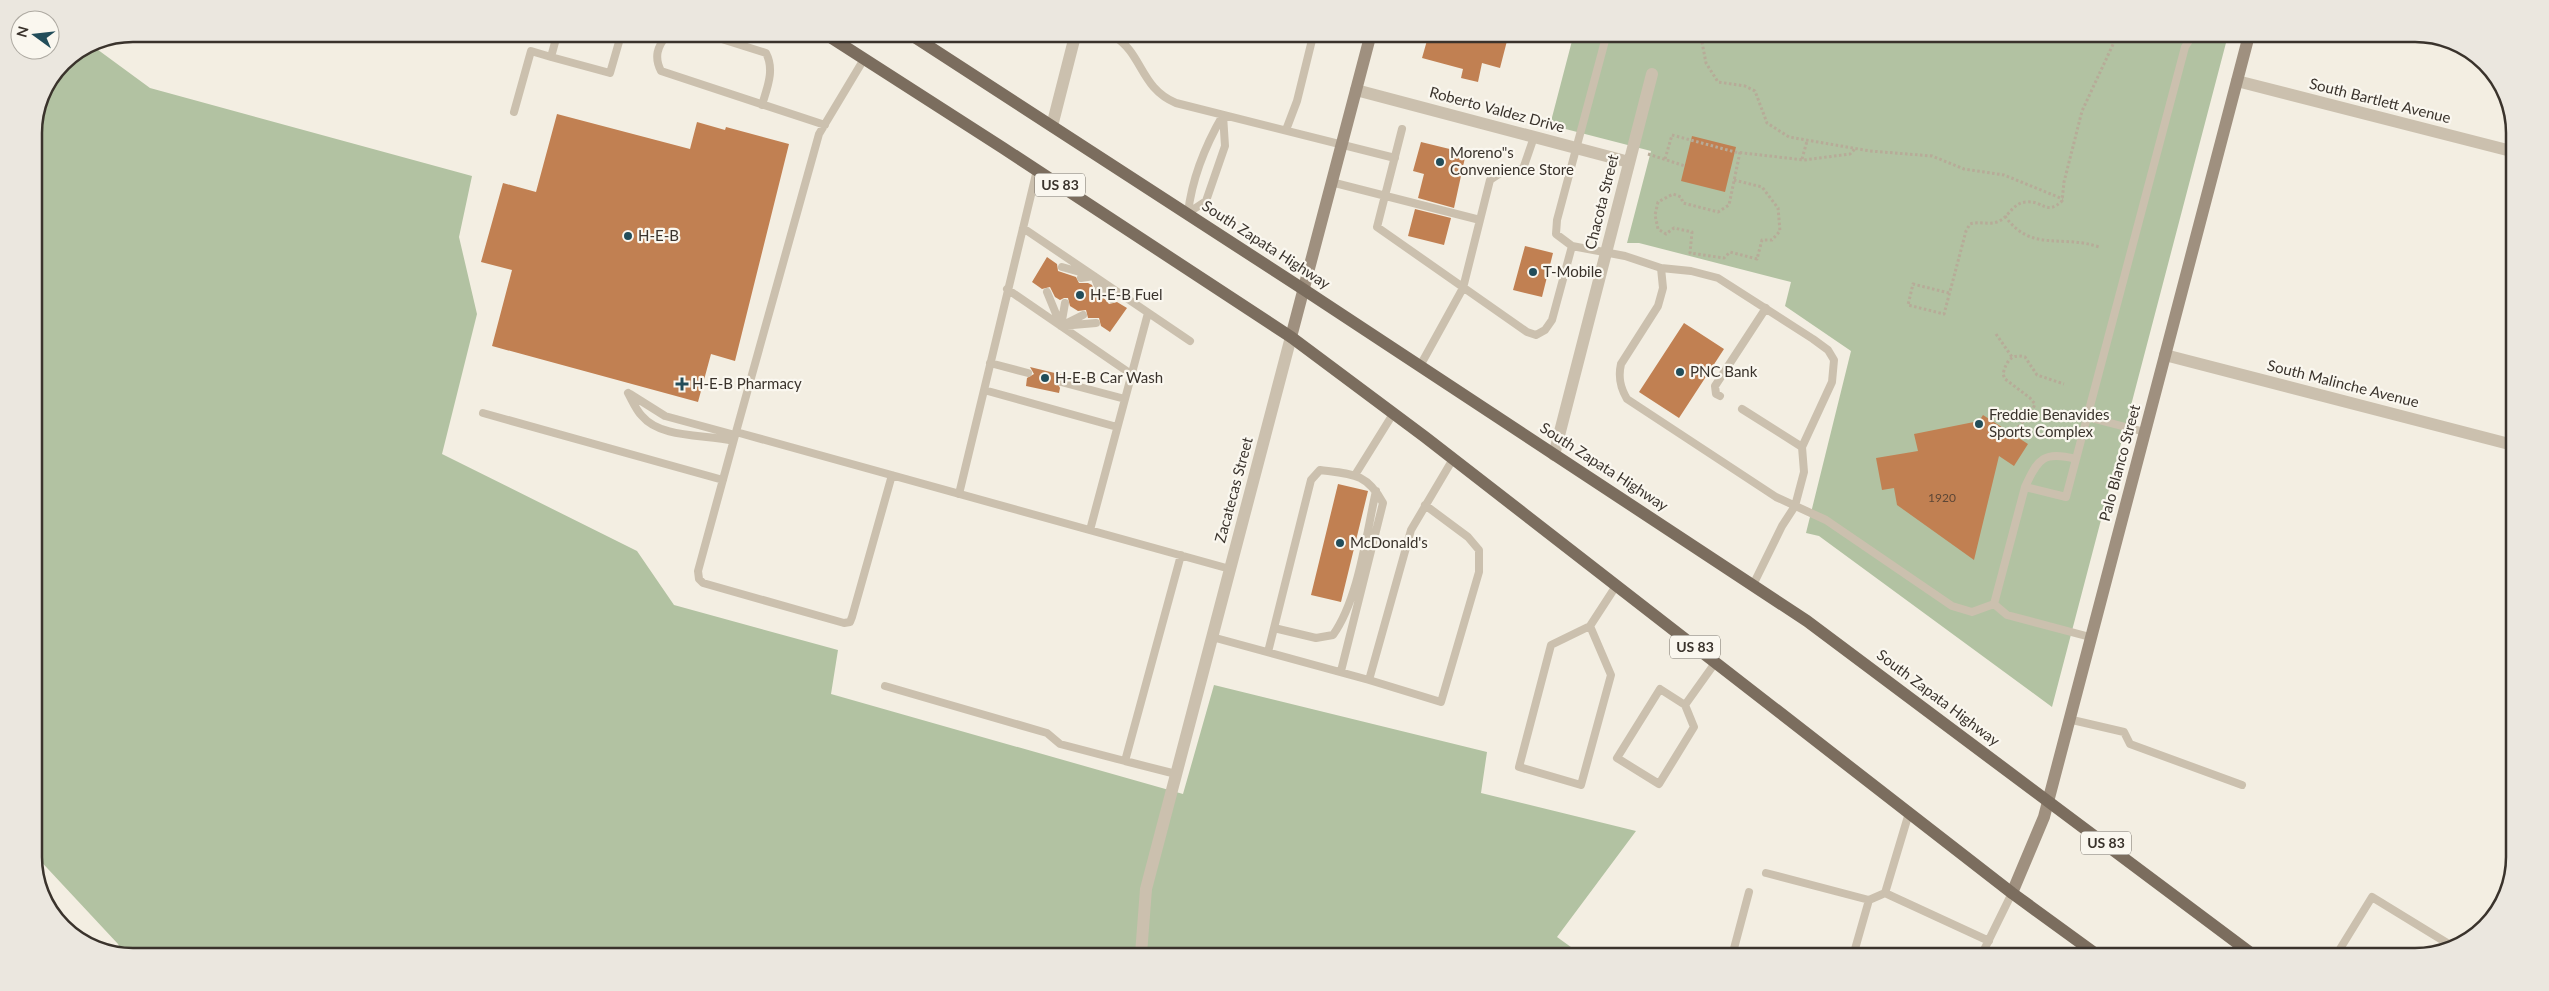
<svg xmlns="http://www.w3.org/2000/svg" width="2549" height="991" font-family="Lato,sans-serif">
  <rect width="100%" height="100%" fill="#f3eee2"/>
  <!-- green -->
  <path fill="#b2c2a2" d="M1573 37 2227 39 2052 707 1819 536 1806 533 1851 351 1785 306 1791 282 1639 243H1627L1651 151 1550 125Z
    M90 44 150 88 472 176 459 237 477 314 442 454 637 551 674 605 838 650 831 694 1183 794 1214 685 1487 752 1481 793 1636 831 1557 937 1582 955 122 952 118 944 34 854V127L41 95 63 63Z"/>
  <!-- building -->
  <path fill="#c18052" d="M1428 37H1508L1500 68 1482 63 1478 82 1461 78 1463 69 1422 58Z
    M557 114 690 149 697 122 725 130 726 127 789 144 735 361 711 354 698 402 492 346 512 270 481 262 503 183 536 192Z
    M1692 136 1736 147 1725 192 1681 181Z
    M1421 142 1466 153 1454 208 1418 198 1424 174 1413 171Z
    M1415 209 1451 218 1444 245 1408 236Z
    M1525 246 1553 253 1542 297 1513 290Z
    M1047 257 1057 264 1058 271 1076 277 1079 283H1088L1092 285 1096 295 1102 296 1109 304 1117 302 1127 308 1110 332 1101 326 1099 318H1088L1086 310 1078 311 1070 306 1068 298H1064L1060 300 1055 297 1050 287 1042 289 1032 282Z
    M1684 323 1724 349 1679 418 1639 392Z
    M1030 367 1063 375 1056 381 1060 388 1059 393 1026 386 1027 378 1034 374Z
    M1983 415 2028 444 2014 466 1999 456 1974 560 1897 505 1894 488 1882 490 1876 458 1918 451 1914 434 1979 421Z
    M1338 484 1368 491 1341 602 1311 595Z"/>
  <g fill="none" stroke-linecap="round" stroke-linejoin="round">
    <!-- path -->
    <path stroke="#b7ab98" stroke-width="3" stroke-dasharray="2.5 2.5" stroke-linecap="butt" d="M1701 37 1706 63 1718 82 1745 86 1755 91 1767 123 1789 137 1870 151 1932 156 1964 169 2004 175 2063 199
      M1648 154 1685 166
      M1665 159 1672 135 1735 152 1804 160 1850 154 1855 149
      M1802 159 1807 141
      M1734 180 1762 187 1778 208 1780 231 1772 240H1762L1757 259 1730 252 1724 258 1690 253 1692 232 1674 228 1666 234 1658 229 1655 215 1658 202 1673 194 1681 197 1683 203 1718 212 1729 205 1740 152
      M2005 216C2031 253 2062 234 2099 247
      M1949 293 1913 284 1908 305 1944 314 1966 231 1970 224C1979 221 1988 225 1997 222 2009 218 2012 203 2026 202 2043 200 2046 216 2062 201L2064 182 2082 111 2116 38
      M1996 334 2012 357
      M2012 435C2020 423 2030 417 2035 404L2030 398 2005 379 2003 374C2006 362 2011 353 2025 357L2037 375 2064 384"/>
    <!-- lane -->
    <path stroke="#cbc0ae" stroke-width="8" d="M557 35 551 57 610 73 621 35
      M667 35C657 47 654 57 661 71L825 125
      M709 35 766 53C775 70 767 88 762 105
      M1114 36C1143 54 1140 88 1176 103L1395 158
      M864 59 819 134 736 432 1230 569
      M514 112 531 51 551 57
      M1223 115 1225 146 1206 201 1188 213C1192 178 1205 146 1223 115Z
      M1402 129 1377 227 1527 332 1536 335 1545 330 1552 320 1572 246 1556 234 1557 220 1606 37
      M1286 130 1297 101 1313 36
      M1331 182 1480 220
      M1023 228 1190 341
      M1572 246 1625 256 1661 268 1663 288 1658 306 1621 364C1618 377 1620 387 1627 399L1776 497 1826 520 1952 606 1972 612 1994 604
      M1062 267 1094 276 1081 278
      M1661 268 1691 271 1718 278 1813 339 1828 350 1834 360 1832 382 1802 447 1804 472 1795 506 1782 526 1753 585
      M1007 289 1131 374
      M1100 291 1094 276 1112 299
      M1047 292 1061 326 1065 303
      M1083 315 1061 326 1096 323
      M990 363 1028 373
      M1420 366 1463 288 1490 180 1505 170 1523 169 1534 137
      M1061 382 1125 399
      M984 390 1117 427
      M628 393C632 400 636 410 642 416 661 439 707 434 733 441
      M630 394 665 416 735 435
      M1720 396 1716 394 1715 386 1766 308
      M1742 409 1802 447
      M483 413 723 480
      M2087 417 2145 432
      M736 432 698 571 699 579 703 583 844 623 850 622 852 617 892 475
      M1355 475 1393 414
      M2025 487C2038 458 2044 451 2076 459
      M959 494 1037 170
      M1425 505 1468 537 1479 550V572L1441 702 1369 680 1411 530 1453 459
      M1090 530 1148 313
      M1590 626 1611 675 1581 785 1519 767 1551 645 1590 626 1616 586
      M1274 628 1316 638 1333 635C1359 598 1366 535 1376 491
      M1212 637 1369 680
      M2090 637 2007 615 1994 604 2025 487 2066 497 2185 47 2190 39
      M1268 652 1311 480 1320 470C1352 474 1367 473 1383 503L1341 671
      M885 686 1047 733 1060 744 1125 761
      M1660 689 1685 705 1694 727 1659 784 1617 758Z
      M1685 705 1715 663
      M2068 719 2124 732 2130 744 2242 785
      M1176 774 1125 761 1181 555
      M1766 873 1869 900
      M1885 893 1909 813
      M1732 956 1749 892
      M1853 956 1869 900 1885 893 1989 941
      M1981 956 2012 893
      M2335 957 2372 897 2452 946"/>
    <!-- street -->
    <path stroke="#cbc0ae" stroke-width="12" d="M2237 81 2515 152
      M1356 90 1629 162
      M1052 126 1075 36
      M2165 355 2513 445
      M1554 455 1652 74
      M1141 954 1146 889 1291 337"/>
    <!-- secondary -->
    <path stroke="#9f907f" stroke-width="12" d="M1291 337 1370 37
      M2012 893 2044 817 2248 39"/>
    <!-- primary -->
    <path stroke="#7b6d5e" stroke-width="12" d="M827 35 1003 148 1291 337 1425 437 2012 893 2100 957
      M913 36 1303 289 1807 621 2256 957"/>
  </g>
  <!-- markers -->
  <g fill="#224d5a" stroke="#faf7ef" stroke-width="2">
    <circle cx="1440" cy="162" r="5"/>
    <circle cx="628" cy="236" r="5"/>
    <circle cx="1533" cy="272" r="5"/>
    <circle cx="1080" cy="295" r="5"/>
    <circle cx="1680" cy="372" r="5"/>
    <circle cx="1045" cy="378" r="5"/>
    <path d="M679.5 376.5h5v5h5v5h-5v5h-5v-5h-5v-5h5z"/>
    <circle cx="1979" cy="424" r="5"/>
    <circle cx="1340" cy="543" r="5"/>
  </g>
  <g text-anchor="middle" stroke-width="4.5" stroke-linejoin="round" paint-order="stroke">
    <!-- number labels -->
    <g font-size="12" fill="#5c4636">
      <text x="1942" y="502">1920</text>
    </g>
    <!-- shield labels -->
    <g fill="#faf7ef" stroke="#746e66" stroke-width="1">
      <rect x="1035" y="173.5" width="50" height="23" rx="4"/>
      <rect x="1670" y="635.5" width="50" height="23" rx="4"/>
      <rect x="2081" y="831.5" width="50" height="23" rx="4"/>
    </g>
    <g font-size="14" font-weight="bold" fill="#3a332c">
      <text x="1060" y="190">US 83</text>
      <text x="1695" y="652">US 83</text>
      <text x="2106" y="848">US 83</text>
    </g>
    <!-- street labels -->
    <g font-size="15" fill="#3a332c" stroke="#faf7ef">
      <text transform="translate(2380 101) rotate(14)" y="5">South Bartlett Avenue</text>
      <text transform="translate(1497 110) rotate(15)" y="5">Roberto Valdez Drive</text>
      <text transform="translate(1602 202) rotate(-76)" y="5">Chacota Street</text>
      <text transform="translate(1266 245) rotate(33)" y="5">South Zapata Highway</text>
      <text transform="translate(2343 384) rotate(14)" y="5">South Malinche Avenue</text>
      <text transform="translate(2120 463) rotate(-75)" y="5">Palo Blanco Street</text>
      <text transform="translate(1604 467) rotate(33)" y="5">South Zapata Highway</text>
      <text transform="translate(1234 490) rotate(-75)" y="5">Zacatecas Street</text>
      <text transform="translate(1938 698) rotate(37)" y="5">South Zapata Highway</text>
    </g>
    <!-- poi labels -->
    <g font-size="15" fill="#3a332c" stroke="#faf7ef" text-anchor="start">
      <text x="1450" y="158">Moreno"s<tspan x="1450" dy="17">Convenience Store</tspan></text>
      <text x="638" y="241">H-E-B</text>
      <text x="1543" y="277">T-Mobile</text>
      <text x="1090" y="300">H-E-B Fuel</text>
      <text x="1690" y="377">PNC Bank</text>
      <text x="1055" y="383">H-E-B Car Wash</text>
      <text x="692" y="389">H-E-B Pharmacy</text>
      <text x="1989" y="420">Freddie Benavides<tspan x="1989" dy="17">Sports Complex</tspan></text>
      <text x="1350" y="548">McDonald's</text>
    </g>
  </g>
  <!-- crop -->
  <path d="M0 0H2549V991H0ZM133 42H2415A91 91 0 0 1 2506 133V857A91 91 0 0 1 2415 948H133A91 91 0 0 1 42 857V133A91 91 0 0 1 133 42Z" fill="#ebe7df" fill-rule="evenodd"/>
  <path fill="none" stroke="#3a332c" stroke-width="2.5" d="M133 42H2415A91 91 0 0 1 2506 133V857A91 91 0 0 1 2415 948H133A91 91 0 0 1 42 857V133A91 91 0 0 1 133 42Z"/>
  <!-- north arrow -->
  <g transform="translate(35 35) rotate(285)"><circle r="24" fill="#faf7ef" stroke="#ada9a1"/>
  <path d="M0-4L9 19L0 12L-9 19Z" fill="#224d5a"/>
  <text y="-8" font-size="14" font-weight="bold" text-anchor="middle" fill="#3a332c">N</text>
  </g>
</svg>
